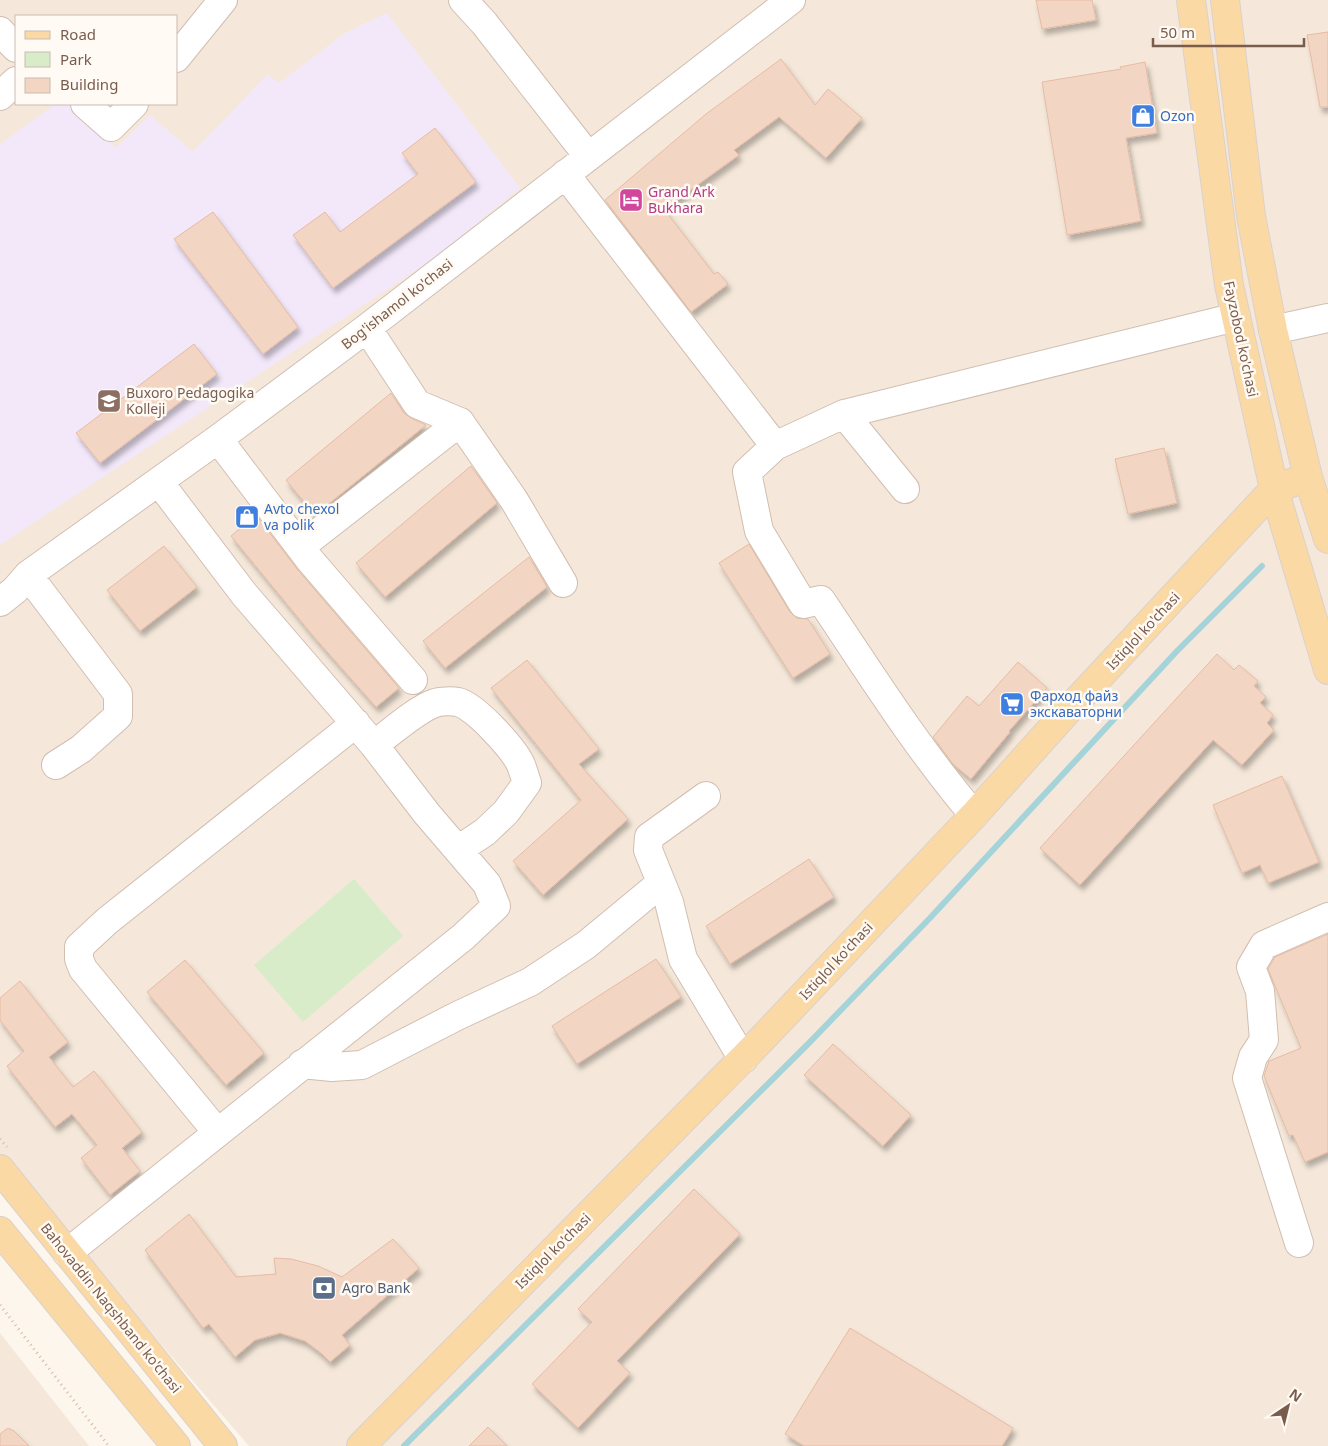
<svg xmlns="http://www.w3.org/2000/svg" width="1328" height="1446" font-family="'Noto Sans',sans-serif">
  <defs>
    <filter id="shadow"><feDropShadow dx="3" dy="5.5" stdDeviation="2.5" flood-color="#0004"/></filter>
  </defs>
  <rect width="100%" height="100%" fill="#fdf6ec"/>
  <!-- residential -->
  <path fill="#f5e8da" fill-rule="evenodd" d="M0 0H1328V1446H249L0 1158ZM16 16H176V104H16Z
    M0 1333 89 1446H0Z"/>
  <!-- education -->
  <path fill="#f3e8fa" d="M387 13 520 188 436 257 0 545V144L56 104H73L116 148 150 115 193 152 267 75 279 83 345 33Z"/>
  <!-- green -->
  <path fill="#d8ecc9" d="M354 879 403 936 303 1022 254 965Z"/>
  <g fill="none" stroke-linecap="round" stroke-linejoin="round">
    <!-- stream -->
    <path stroke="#a5d3da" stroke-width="6" d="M404 1446 808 1044 930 918 1177 651 1262 566"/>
  </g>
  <!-- building -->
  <path fill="#f3d5c3" stroke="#e6bba3" filter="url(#shadow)" d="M1036 0H1092L1096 20 1042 29Z
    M1328 32V107H1320L1307 35Z
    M781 59 815 105 828 89 862 118 826 158 779 117 734 150 739 155 664 209 714 274 718 272 728 284 691 312 605 200 706 114Z
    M1145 62 1157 133 1126 138 1141 221 1067 235 1042 82 1121 69 1120 67Z
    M435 128 476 182 333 288 293 235 325 212 340 232 418 174 402 153Z
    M213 212 298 327 263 354 174 239Z
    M194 344 217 374 100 463 76 433Z
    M391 393 404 413 411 418 426 425 315 515 286 480Z
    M1164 448 1177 503 1128 514 1115 459Z
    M471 466 497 503 385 597 356 563Z
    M256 515 297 569 399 688 376 707 314 637 231 536Z
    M749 544 790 612 797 618 808 619 830 654 793 678 719 563Z
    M164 546 197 587 140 631 107 590Z
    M529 557 547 587 445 668 423 641Z
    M1217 654 1234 670 1239 665 1258 681 1254 686 1266 697 1260 703 1273 715 1267 723 1274 730 1242 765 1213 740 1080 885 1040 848Z
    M527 660 599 749 579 764 628 819 543 895 513 861 581 800 491 688Z
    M1018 662 1047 688 1009 731 1010 732 971 779 953 764 933 737 967 696 979 706Z
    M1282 776 1319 862 1268 883 1260 865 1242 873 1213 805Z
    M809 859 834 897 730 964 706 926Z
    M1328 934V1152L1305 1162 1293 1135 1289 1136 1264 1076 1269 1061 1301 1048 1268 969 1275 957Z
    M656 959 681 997 577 1064 552 1026Z
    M185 960 264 1053 226 1085 147 992Z
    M20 981 68 1042 49 1057 73 1087 94 1071 142 1132 122 1148 140 1171 110 1195 81 1158 97 1145 72 1114 55 1127 7 1066 24 1051 0 1020V998Z
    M833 1044 911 1115 883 1146 804 1075Z
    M694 1189 740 1234 617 1361 630 1373 578 1428 532 1384 592 1322 578 1309Z
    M189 1214 236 1277 276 1274 274 1258 291 1259 318 1266 342 1277 393 1239 419 1268 342 1335 350 1345 330 1362 321 1353 305 1341 280 1333 255 1340 235 1357 209 1324 203 1328 145 1250Z
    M850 1328 1013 1428 1002 1446H804L785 1434Z
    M488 1427 507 1446H469Z
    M8 1428 14 1431 29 1446H0V1434Z"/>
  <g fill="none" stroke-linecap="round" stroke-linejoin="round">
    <defs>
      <path id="minor" d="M463 0 484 23 588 156
        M0 31 16 48
        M176 58 223 0
        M0 96 16 81
        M85 104 111 127 134 104
        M565 174 775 446 844 414 905 489
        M367 328 417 404 460 422 514 500 563 583
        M1273 330 1328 318
        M844 414 1236 317
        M218 439 309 559 413 680
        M775 446 747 472 759 531 803 604 821 600C870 673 917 748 974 815
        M300 547 460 422
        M28 575 118 694V716L81 749 56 765
        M0 602 15 590 28 575 218 439 367 328 791 0
        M374 745C390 733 417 709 435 703 440 701 453 701 458 702 475 706 514 749 521 765 523 770 525 777 527 783L506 812 485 832 458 850
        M706 796 649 837 648 850 669 902 683 959 743 1059
        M302 1064 332 1067 362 1065 457 1016 530 982 586 945 661 883
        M217 1132 83 969 79 959V947L107 921 356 723
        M1299 1243 1247 1078 1253 1057 1264 1040 1260 991 1251 967 1264 945 1328 917
        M67 1253 463 937 496 906 487 884 427 814 374 745 244 594 159 482"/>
      <path id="major" d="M1191 0 1229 285 1274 489 1328 670
        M1225 0 1251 216 1273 330 1308 477 1328 539
        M0 1169 223 1446
        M0 1231 176 1446
        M361 1446 760 1041 974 815 1071 707 1274 489 1308 477"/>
    </defs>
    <!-- minor casing -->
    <use href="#minor" stroke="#d1beb0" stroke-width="30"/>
    <!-- major casing -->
    <use href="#major" stroke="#dad1cd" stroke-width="30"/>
    <!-- path -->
    <path stroke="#d9b8a5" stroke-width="3" stroke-dasharray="1 4" stroke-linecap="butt" d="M0 1139 7 1147
      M0 1305 108 1445"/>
    <!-- minor -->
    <use href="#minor" stroke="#fff" stroke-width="28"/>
    <!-- major -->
    <use href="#major" stroke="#fbd9a5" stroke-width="28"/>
  </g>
  <!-- icons -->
  <defs>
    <symbol id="shop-square" viewBox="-11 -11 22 22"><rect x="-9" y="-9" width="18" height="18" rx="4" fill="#3f7fe0" stroke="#fffaf3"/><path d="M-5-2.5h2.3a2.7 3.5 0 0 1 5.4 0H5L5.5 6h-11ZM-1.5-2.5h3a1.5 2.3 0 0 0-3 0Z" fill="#fff"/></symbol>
    <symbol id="hotel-square" viewBox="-11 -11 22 22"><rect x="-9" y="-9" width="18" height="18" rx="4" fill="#d1479c" stroke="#fffaf3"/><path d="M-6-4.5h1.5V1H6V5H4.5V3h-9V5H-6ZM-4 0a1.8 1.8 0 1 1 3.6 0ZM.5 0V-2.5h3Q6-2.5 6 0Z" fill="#fff"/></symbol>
    <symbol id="university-square" viewBox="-11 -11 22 22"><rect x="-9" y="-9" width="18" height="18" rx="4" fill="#8d6e63" stroke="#fffaf3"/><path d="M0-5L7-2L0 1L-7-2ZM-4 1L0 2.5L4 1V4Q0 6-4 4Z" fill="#fff"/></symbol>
    <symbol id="supermarket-square" viewBox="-11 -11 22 22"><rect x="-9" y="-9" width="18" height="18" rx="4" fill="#3f7fe0" stroke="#fffaf3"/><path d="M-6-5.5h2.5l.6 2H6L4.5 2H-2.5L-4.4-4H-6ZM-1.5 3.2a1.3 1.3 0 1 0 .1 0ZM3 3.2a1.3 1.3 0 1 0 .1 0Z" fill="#fff"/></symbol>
    <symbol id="bank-square" viewBox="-11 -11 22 22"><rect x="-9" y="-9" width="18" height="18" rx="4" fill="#5c6f8a" stroke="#fffaf3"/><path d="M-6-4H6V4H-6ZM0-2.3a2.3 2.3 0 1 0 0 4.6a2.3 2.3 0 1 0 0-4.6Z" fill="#fff"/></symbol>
  </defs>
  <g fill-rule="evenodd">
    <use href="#shop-square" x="1129" y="102" width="28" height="28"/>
    <use href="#hotel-square" x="617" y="186" width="28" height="28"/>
    <use href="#university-square" x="95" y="387" width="28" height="28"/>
    <use href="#shop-square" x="233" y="503" width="28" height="28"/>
    <use href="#supermarket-square" x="998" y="690" width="28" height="28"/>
    <use href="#bank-square" x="310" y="1274" width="28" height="28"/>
  </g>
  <g text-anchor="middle" stroke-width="5" stroke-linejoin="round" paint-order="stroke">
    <!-- shop labels -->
    <g font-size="14" fill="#366cbe" stroke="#fffaf3" text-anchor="start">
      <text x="1160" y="121">Ozon</text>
      <text x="264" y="514">Avto chexol<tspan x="264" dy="16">va polik</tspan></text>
      <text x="1030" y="701">Фарход файз<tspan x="1030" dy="16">экскаваторни</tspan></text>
    </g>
    <!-- hotel labels -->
    <g font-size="14" fill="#b23c85" stroke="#fffaf3" text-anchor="start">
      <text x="648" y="197">Grand Ark<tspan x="648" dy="16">Bukhara</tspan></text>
    </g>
    <!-- street labels -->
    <g font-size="14" fill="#7a5c4d" stroke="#fffaf3">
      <text transform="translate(397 304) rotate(-38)" y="5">Bog'ishamol ko'chasi</text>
      <text transform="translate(1241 339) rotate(78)" y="5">Fayzobod ko'chasi</text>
      <text transform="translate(1143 631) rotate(-47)" y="5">Istiqlol ko'chasi</text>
      <text transform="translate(836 961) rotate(-47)" y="5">Istiqlol ko'chasi</text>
      <text transform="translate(553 1251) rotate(-45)" y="5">Istiqlol ko'chasi</text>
      <text transform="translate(111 1308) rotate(51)" y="5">Bahovaddin Naqshband ko'chasi</text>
    </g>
    <!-- education labels -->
    <g font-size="14" fill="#785e54" stroke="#fffaf3" text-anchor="start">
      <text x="126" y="398">Buxoro Pedagogika<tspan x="126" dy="16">Kolleji</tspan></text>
    </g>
    <!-- service labels -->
    <g font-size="14" fill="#4e5e75" stroke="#fffaf3" text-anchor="start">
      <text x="342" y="1293">Agro Bank</text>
    </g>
  </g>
  <!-- legend -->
  <rect x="15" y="15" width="162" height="90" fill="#fffaf3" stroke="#cabbb1"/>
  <rect x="25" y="31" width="25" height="8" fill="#fbd9a5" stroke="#cabbb1"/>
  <text x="60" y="40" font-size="15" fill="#7a5c4d">Road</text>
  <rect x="25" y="52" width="25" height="15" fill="#d8ecc9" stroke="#cabbb1"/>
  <text x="60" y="65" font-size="15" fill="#7a5c4d">Park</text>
  <rect x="25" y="78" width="25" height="15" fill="#f3d5c3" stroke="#cabbb1"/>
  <text x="60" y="90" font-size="15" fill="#7a5c4d">Building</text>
  <!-- north arrow -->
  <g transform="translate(1288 1406) rotate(35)" stroke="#fffaf3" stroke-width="4" paint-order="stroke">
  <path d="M0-4L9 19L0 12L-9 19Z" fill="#7a5c4d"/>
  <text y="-8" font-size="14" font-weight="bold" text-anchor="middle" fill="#7a5c4d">N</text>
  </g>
  <!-- scale -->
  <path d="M1153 38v8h151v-8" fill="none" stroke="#7a5c4d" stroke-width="2.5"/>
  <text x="1160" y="38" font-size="15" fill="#7a5c4d" stroke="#fffaf3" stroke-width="4" paint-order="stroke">50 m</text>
</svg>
